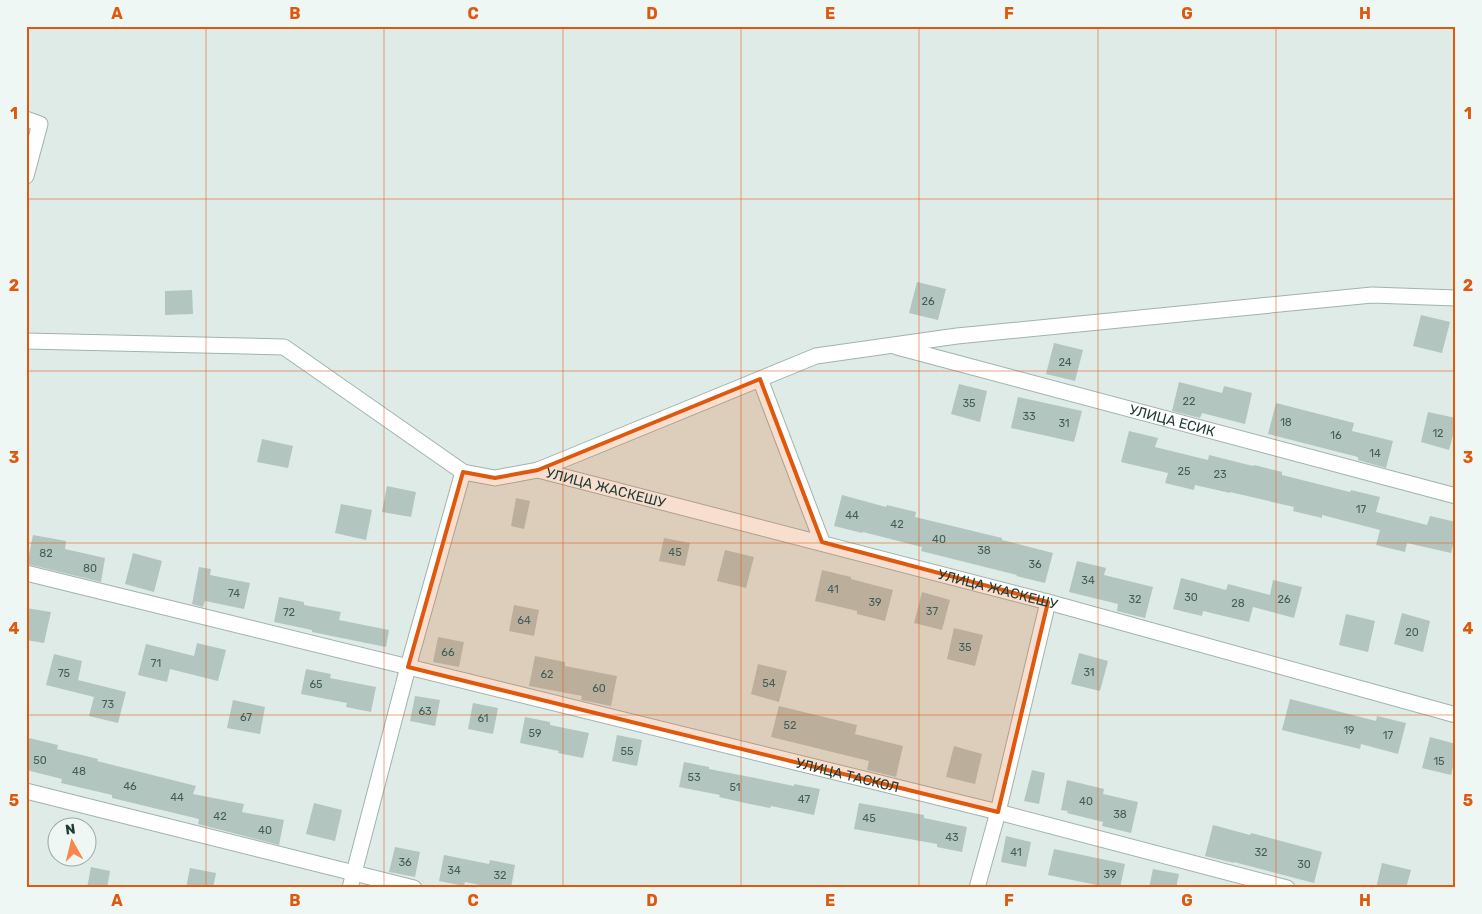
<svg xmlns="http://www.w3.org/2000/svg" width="1482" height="914" font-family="Rubik,sans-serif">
  <rect width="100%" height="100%" fill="#deebe6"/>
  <!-- building -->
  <path fill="#b3c5bf" d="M917 282 946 289 938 320 909 313Z
    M192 290 193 314 165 315V291Z
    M1421 315 1450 322 1442 353 1413 346Z
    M1054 343 1083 350 1075 381 1046 374Z
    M1179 382 1222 393 1224 386 1252 393 1245 424 1202 413 1200 418 1172 411Z
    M959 384 987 391 980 422 951 414Z
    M1018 397 1082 411 1074 442 1011 428Z
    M1276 403 1354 423 1352 431 1393 441 1386 468 1358 460V457L1268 434Z
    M1428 412 1456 418V424L1449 450 1421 442Z
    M1129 431 1158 438 1155 447 1208 460 1209 455 1253 466 1254 465 1282 472V475L1350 492 1351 490 1380 497 1376 512 1427 525 1430 516 1456 522V533L1451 553 1407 543 1405 552 1376 545 1380 530 1322 515V518L1293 511 1294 507 1230 492V493L1195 485 1194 490 1165 483 1168 473 1121 462Z
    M262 439 293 446 288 468 257 462Z
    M387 486 416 492 411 517 382 512Z
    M842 495 886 507 887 505 916 512 915 517 1002 538V540L1053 553 1045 583 1016 576 1017 575 921 551 922 547 863 532 862 533 834 526Z
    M516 498 530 501 524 529 511 526Z
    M341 504 372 510 366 540 335 533Z
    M33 535 66 541 65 549 105 558 101 582 27 564Z
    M664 538 690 543 685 566 659 561Z
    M725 550 754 557 746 588 717 581Z
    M133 553 162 561 154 592 125 584Z
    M1077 561 1106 568 1104 575 1153 587 1145 618 1117 611 1118 604 1069 592Z
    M199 567 211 569 210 575 250 583 244 609 205 601 203 607 192 604Z
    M822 570 851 577V579L893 590 885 621 857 614V611L815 601Z
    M1181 578 1226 590 1228 584 1270 595 1273 580 1302 587 1294 618 1253 607 1249 622 1203 611 1202 616 1173 609Z
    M922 592 950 600 942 630 914 623Z
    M279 597 304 602V605L341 612 339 620 389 630 386 647 312 632V630L274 622Z
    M514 605 539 610 534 636 509 631Z
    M26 608 51 612 44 643 26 640Z
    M1402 613 1430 621 1423 652 1394 644Z
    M1346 614 1375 621 1368 652 1339 645Z
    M954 628 983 635 975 666 947 659Z
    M438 637 464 642 459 667 433 662Z
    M197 643 226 650 218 681 170 669 167 682 138 675 146 644 194 656Z
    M1079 653 1108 661 1100 691 1071 684Z
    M54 654 82 661 78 680 126 692 118 723 89 716 94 697 46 685Z
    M535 656 565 662V666L617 676 611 706 581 700 582 696 529 686Z
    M758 664 787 671 779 702 751 694Z
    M306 669 331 674 330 678 376 687 371 712 346 707 347 703 301 694Z
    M415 696 440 700 435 726 410 721Z
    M1290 699 1376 721 1377 716 1406 723 1398 754 1361 744 1360 749 1282 730Z
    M233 700 265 707 260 734 227 728Z
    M473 703 498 708 493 734 468 729Z
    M779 706 857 725 855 734 903 746 896 777 867 770 869 761 771 737Z
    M525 717 550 722V725L589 733 583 758 558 753 559 751 520 743Z
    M617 735 642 740 637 766 612 761Z
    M1430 737 1456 744V755L1451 775 1422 768Z
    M29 738 58 745 57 749 98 759 97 761 196 786 193 794 244 804 242 812 284 820 279 845 198 824 199 819 112 798V795L61 783 62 779 26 770V751Z
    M954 746 982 754 975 784 946 777Z
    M684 762 709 767V769L750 777 794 786V784L820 789 814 815 771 806 770 808 745 803 719 797 720 795 679 787Z
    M1032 770 1045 773 1039 804 1024 801Z
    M1067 780 1104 789 1103 794 1138 802 1131 833 1102 826 1103 822 1067 813 1068 811 1061 810Z
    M314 803 342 810 335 841 306 834Z
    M859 803 924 815V818L967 827 962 852 937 847V844L854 829Z
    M1213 825 1250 835 1251 833 1322 852 1314 883 1234 862V863L1205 856Z
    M1006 836 1031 842 1026 867 1001 862Z
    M395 847 420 852 415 877 389 872Z
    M1054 849 1125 864 1120 888H1111L1048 875Z
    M444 855 489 864 490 860 515 865 511 888H495L465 882 464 886 439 881Z
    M1382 863 1411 870 1406 888H1376Z
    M91 867 110 871 107 888H87Z
    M190 868 216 873 213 888H186Z
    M1153 869 1179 874 1176 888H1149Z"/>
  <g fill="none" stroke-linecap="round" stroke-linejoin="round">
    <defs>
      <g id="minor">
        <path d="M26 119 40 124 26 176"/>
        <path d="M26 341 284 347 463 472 495 478 538 470 816 356 957 336 1372 295 1456 298"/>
        <path id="s1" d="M897 347 1456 496"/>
        <path d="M760 379 822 542"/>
        <path id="s2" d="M538 470 1048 602 1456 715"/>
        <path id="s3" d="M26 573 998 812 1287 888"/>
        <path d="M26 791 414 888"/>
        <path d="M350 888 408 667 463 472"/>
        <path d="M977 888 998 812 1048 602"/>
      </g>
    </defs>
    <!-- minor casing -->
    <use href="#minor" stroke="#a1b3ae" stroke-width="17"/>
    <!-- minor -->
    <use href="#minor" stroke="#fff" stroke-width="15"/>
  </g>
  <!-- marked area -->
  <path fill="#de580e" fill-opacity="0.2" stroke="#de580e" stroke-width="4" stroke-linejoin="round" d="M760 379 822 542 1048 602 998 812 408 667 463 472 495 478 538 470Z"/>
  <!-- grid -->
  <path fill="none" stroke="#de580e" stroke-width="1" stroke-opacity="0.55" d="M206 26V888M384 26V888M563 26V888M741 26V888M919 26V888M1098 26V888M1276 26V888M26 199H1456M26 371H1456M26 543H1456M26 715H1456"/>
  <g text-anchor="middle" stroke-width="5" stroke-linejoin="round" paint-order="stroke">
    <!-- number labels -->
    <g font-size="11" fill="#435e58">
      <text x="928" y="305">26</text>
      <text x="1065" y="366">24</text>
      <text x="1189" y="405">22</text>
      <text x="969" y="407">35</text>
      <text x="1029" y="420">33</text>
      <text x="1286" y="426">18</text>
      <text x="1064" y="427">31</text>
      <text x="1438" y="437">12</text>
      <text x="1336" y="439">16</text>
      <text x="1375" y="457">14</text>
      <text x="1184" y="475">25</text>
      <text x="1220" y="478">23</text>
      <text x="1361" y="513">17</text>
      <text x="852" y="519">44</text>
      <text x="897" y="528">42</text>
      <text x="939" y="543">40</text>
      <text x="984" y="554">38</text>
      <text x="675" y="556">45</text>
      <text x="46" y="557">82</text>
      <text x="1035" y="568">36</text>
      <text x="90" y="572">80</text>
      <text x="1088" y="584">34</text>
      <text x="833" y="593">41</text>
      <text x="234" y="597">74</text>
      <text x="1191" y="601">30</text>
      <text x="1135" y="603">32</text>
      <text x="1284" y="603">26</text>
      <text x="875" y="606">39</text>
      <text x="1238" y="607">28</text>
      <text x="932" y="615">37</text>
      <text x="289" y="616">72</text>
      <text x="524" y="624">64</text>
      <text x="1412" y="636">20</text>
      <text x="965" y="651">35</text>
      <text x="448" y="656">66</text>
      <text x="156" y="667">71</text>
      <text x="1089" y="676">31</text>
      <text x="64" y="677">75</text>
      <text x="547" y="678">62</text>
      <text x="769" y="687">54</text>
      <text x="316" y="688">65</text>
      <text x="599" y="692">60</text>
      <text x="108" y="708">73</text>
      <text x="425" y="715">63</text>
      <text x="246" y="721">67</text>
      <text x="483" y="722">61</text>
      <text x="790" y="729">52</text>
      <text x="1349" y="734">19</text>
      <text x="535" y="737">59</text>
      <text x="1388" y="739">17</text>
      <text x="627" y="755">55</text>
      <text x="40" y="764">50</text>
      <text x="1439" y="765">15</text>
      <text x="79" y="775">48</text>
      <text x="694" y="781">53</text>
      <text x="130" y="790">46</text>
      <text x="735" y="791">51</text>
      <text x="177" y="801">44</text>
      <text x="804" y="803">47</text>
      <text x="1086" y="805">40</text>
      <text x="1120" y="818">38</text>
      <text x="220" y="820">42</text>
      <text x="869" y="822">45</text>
      <text x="265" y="834">40</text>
      <text x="952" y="841">43</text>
      <text x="1016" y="856">41</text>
      <text x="1261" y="856">32</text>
      <text x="405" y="866">36</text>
      <text x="1304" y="868">30</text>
      <text x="454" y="874">34</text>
      <text x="1110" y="878">39</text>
      <text x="500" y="879">32</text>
    </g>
    <!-- street labels -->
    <g font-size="14" fill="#1e3b36" stroke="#eef7f3">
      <text dy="5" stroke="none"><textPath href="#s1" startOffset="285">УЛИЦА ЕСИК</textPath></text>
      <text dy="5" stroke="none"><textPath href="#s2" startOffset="70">УЛИЦА ЖАСКЕШУ</textPath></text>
      <text dy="5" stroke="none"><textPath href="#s2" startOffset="475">УЛИЦА ЖАСКЕШУ</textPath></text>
      <text dy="5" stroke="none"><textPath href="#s3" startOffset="846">УЛИЦА ТАСКОЛ</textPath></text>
    </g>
  </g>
  <!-- border -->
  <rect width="1482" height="914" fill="none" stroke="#eef7f3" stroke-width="55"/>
  <!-- north arrow -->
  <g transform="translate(72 842) rotate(352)"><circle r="24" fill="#eef7f3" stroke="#9baca7"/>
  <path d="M0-4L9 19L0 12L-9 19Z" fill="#fc854b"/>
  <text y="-8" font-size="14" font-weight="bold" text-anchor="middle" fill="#1e3b36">N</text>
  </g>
  <rect x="28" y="28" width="1426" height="858" fill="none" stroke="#de580e" stroke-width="2"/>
  <g font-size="16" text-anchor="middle" font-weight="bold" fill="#de580e">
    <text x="117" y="19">A</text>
    <text x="295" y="19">B</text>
    <text x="473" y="19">C</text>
    <text x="652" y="19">D</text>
    <text x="830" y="19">E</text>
    <text x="1009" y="19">F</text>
    <text x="1187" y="19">G</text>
    <text x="1365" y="19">H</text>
    <text x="14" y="119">1</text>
    <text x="1468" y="119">1</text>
    <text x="14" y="291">2</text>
    <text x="1468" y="291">2</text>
    <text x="14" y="463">3</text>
    <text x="1468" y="463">3</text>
    <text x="14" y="634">4</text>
    <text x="1468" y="634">4</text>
    <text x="14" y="806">5</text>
    <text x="1468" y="806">5</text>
    <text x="117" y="906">A</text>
    <text x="295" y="906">B</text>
    <text x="473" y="906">C</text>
    <text x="652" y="906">D</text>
    <text x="830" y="906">E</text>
    <text x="1009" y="906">F</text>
    <text x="1187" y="906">G</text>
    <text x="1365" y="906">H</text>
  </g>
</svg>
